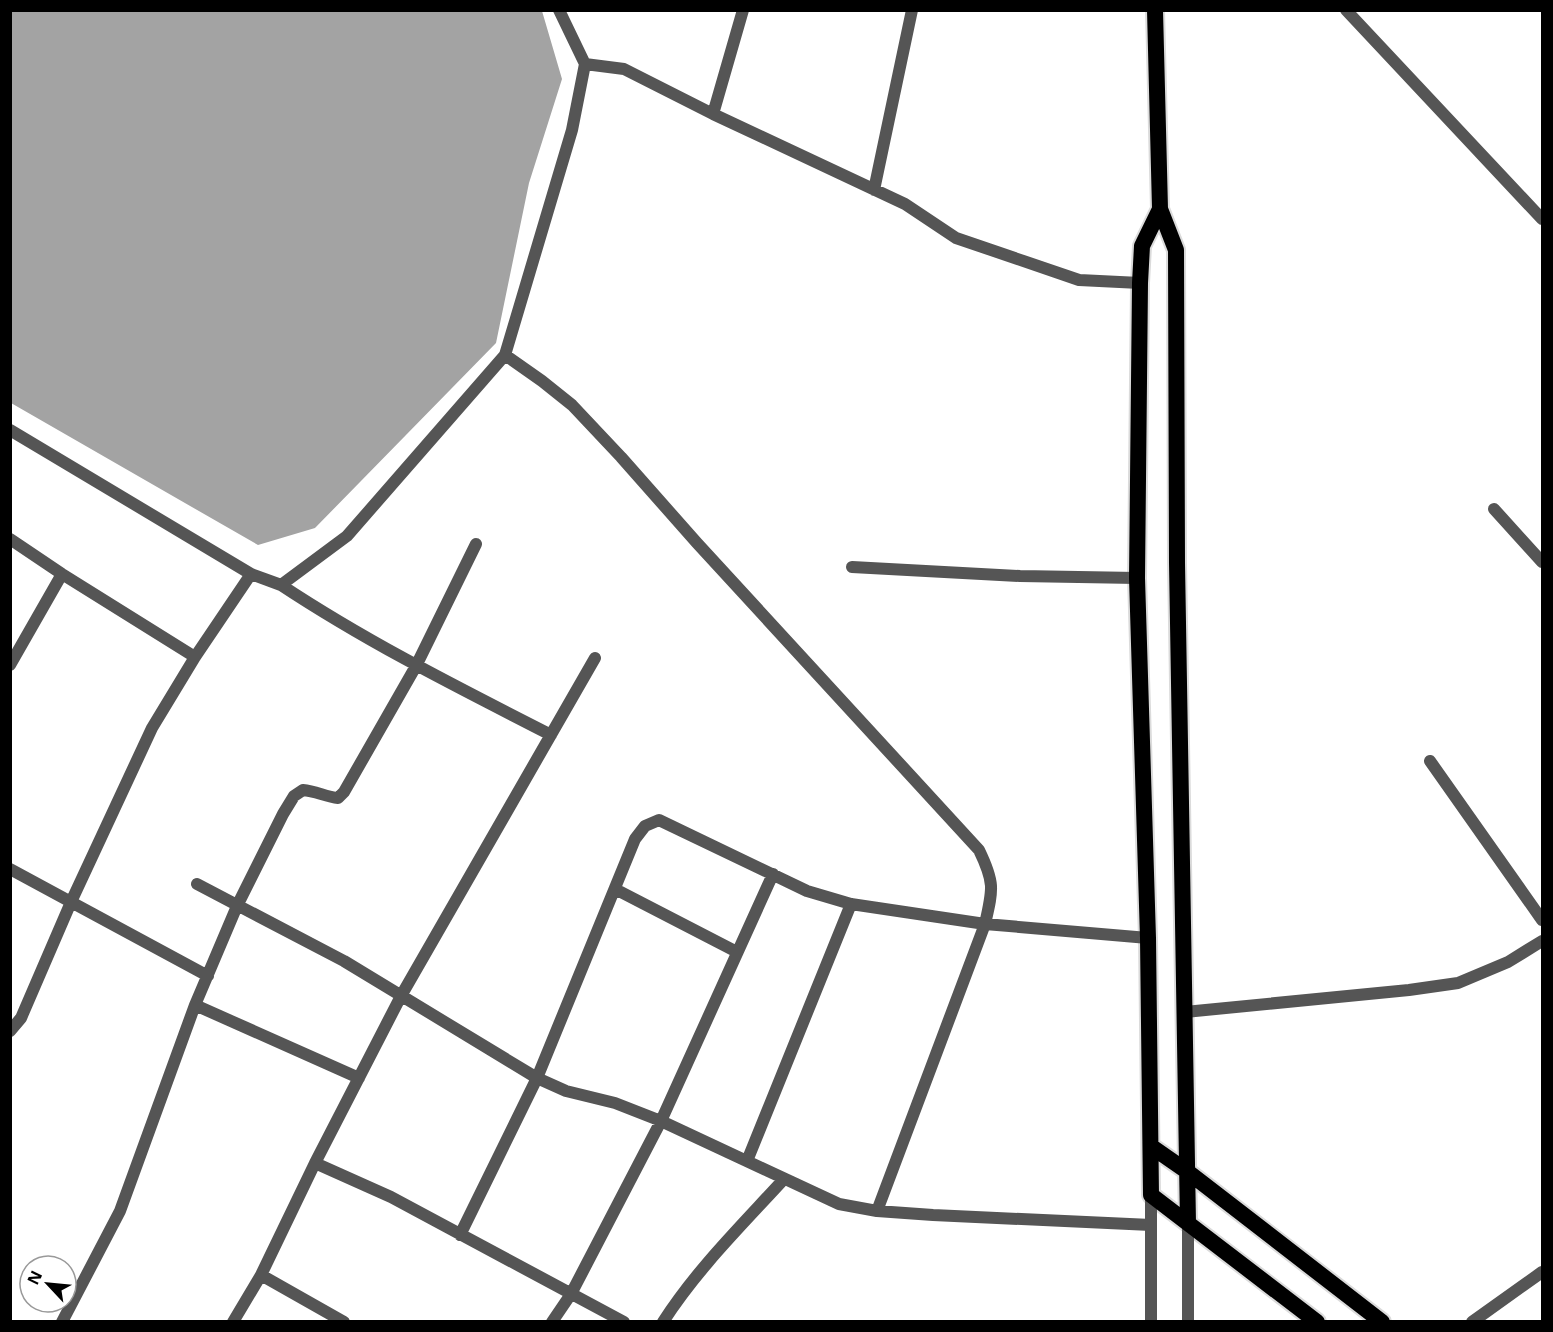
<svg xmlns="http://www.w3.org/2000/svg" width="1553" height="1332" font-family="'Noto Sans',sans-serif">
  <rect width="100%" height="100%" fill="#fff"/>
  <!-- water -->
  <path fill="#a3a3a3" d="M11 10 542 11 562 79 529 183 496 343 315 528 258 545 11 403Z"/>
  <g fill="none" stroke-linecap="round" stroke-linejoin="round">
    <defs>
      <path id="trunk" d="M1155 10 1160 209 1176 250 1177 563 1188 1223
        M1160 209 1142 246 1140 283 1137 578 1148 938 1151 1195 1317 1322
        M1152 1147 1188 1172 1382 1322"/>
    </defs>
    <!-- trunk casing -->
    <use href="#trunk" stroke="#dbdbdb" stroke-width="20"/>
    <!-- minor -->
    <path stroke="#555" stroke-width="12" d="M559 10 585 64 624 69 713 114 905 204 956 238 1079 280 1140 283
      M1346 10 1542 219
      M713 114 743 10
      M874 190 912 10
      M505 355 542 381 572 405 621 457 697 543 979 850C995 883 993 889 985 924L877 1211
      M10 430 251 574 281 585 347 536 505 355 572 130 585 64
      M1494 509 1542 562
      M10 539 62 574 195 657
      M852 567 1020 576 1137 578
      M281 585C367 642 459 688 551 735
      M10 665 62 574
      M1430 761 1542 920
      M10 869 71 902 152 728 195 657 251 574
      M197 884 344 961 537 1078 566 1091 615 1103 661 1121 839 1204 877 1211 933 1215 1151 1225
      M615 889 737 952
      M195 1005 359 1078
      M1185 1012 1409 990 1458 983 1508 962 1542 941
      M10 1031 21 1018 71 902 208 976
      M747 1161 851 904
      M315 1163 391 1197 624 1322
      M1188 1223V1322
      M460 1235 537 1078 635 839 645 826 659 820 807 891 851 904 985 924 1148 938
      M261 1275 344 1322
      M62 1322 120 1211 195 1005 237 906 283 814 294 796 303 790C316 791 326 797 338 798L344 792 416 666 476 544
      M233 1322 261 1275 315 1163 401 996 595 658
      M552 1322 571 1294 661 1121 773 874
      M663 1322C697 1269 742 1225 784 1179
      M1151 1322V1195
      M1472 1322 1542 1272"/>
    <!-- trunk -->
    <use href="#trunk" stroke="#000" stroke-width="16"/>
  </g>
  <!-- border -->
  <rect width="1553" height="1332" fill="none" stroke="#000000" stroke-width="24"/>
  <!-- north arrow -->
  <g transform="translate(48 1284) rotate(296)"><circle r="28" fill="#ffffff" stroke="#999999" stroke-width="1.5"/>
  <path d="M0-4.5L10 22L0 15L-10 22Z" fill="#000000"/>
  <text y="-9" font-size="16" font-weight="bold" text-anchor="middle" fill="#000000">N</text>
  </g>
</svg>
